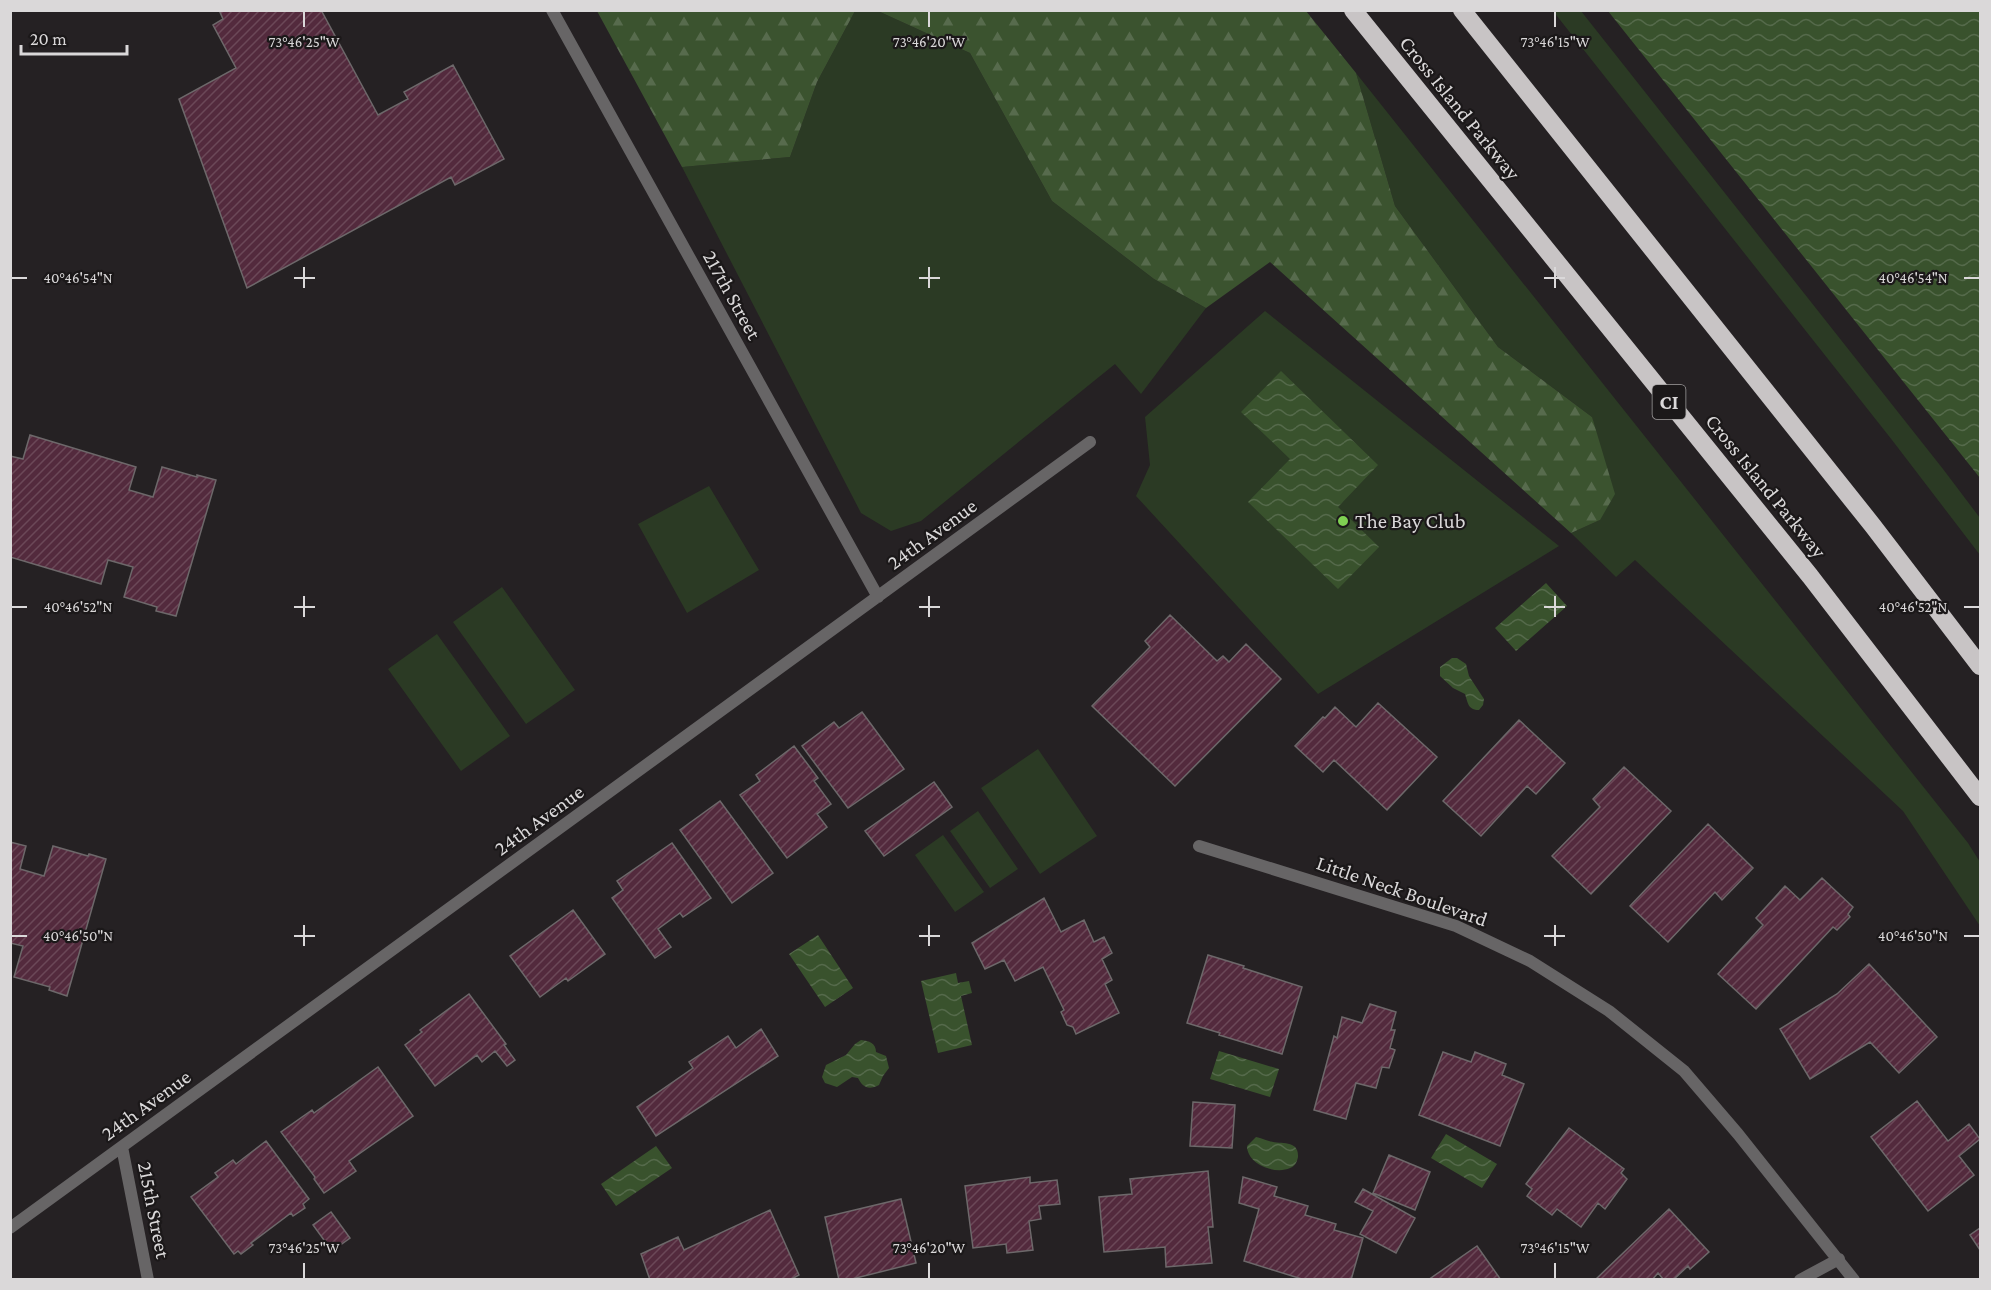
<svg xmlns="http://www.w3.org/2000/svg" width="1991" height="1290" font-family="'Crimson Pro',serif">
  <defs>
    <pattern id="forest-firs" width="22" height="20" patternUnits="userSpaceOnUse" patternTransform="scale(1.5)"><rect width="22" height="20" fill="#3b532f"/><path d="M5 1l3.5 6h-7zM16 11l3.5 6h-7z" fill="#576b4d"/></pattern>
    <pattern id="water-waves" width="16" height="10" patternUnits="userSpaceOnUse" patternTransform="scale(1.5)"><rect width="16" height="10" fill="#39522d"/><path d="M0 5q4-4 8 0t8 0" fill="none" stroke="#556a4b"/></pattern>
    <pattern id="building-hatch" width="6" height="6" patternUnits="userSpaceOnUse" patternTransform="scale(1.5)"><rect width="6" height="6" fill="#532a3d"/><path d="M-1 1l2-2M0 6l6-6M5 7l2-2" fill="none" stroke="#6b4858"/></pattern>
  </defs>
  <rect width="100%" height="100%" fill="#252123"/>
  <!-- grass -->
  <path fill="#2b3a24" d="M855 11H878L970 53 1052 201 1154 279 1206 308 1141 394 1115 364 921 521 891 531 861 513 682 167 790 157 817 82Z
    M1553 11H1581L1943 469 1980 518V555L1892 440Z
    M1356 73 1968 843 1980 862V926L1903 811 1635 560 1616 577 1571 533 1600 520 1592 417 1498 347 1395 206Z
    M1265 311 1559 546 1318 694 1136 496 1150 465 1145 417Z
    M709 486 759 570 687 613 638 524Z
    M502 587 575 690 526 724 453 622Z
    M437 634 510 736 461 771 388 669Z
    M1038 749 1097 836 1040 874 981 788Z
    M978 811 1018 869 990 888 950 831Z
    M943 835 984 892 955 912 915 855Z"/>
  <!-- forest -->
  <path fill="url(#forest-firs)" d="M597 11H855L817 82 790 157 682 167Z
    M878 11H1306L1356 73 1395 206 1498 347 1592 417 1615 494 1600 520 1571 533 1270 262 1206 308 1154 279 1052 201 970 53Z"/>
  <!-- water -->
  <path fill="url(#water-waves)" d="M1608 11H1980V478Z
    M1281 371 1378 465 1338 507 1379 547 1338 589 1248 502 1290 459 1241 412Z
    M1546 583 1567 606 1516 651 1495 628Z
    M1452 658H1457L1466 664 1469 676 1484 699 1483 705 1479 710C1468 710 1468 703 1465 694L1453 688 1440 676V667Z
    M818 935 853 988 825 1007 789 954Z
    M956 973 958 983 969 981 972 993 961 996 972 1045 938 1053 921 981Z
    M861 1040C869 1041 876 1043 876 1052L886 1056 889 1068 883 1076 879 1085C869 1090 863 1088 858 1078L852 1077 837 1087 825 1083 822 1077 826 1065 846 1055 855 1044Z
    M1219 1051 1279 1069 1270 1097 1210 1079Z
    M1446 1134 1497 1164 1482 1188 1431 1158Z
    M1256 1137C1262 1138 1264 1140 1269 1141 1280 1145 1299 1139 1298 1157 1297 1162 1295 1166 1290 1168 1275 1175 1247 1164 1247 1146Z
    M656 1146 672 1168 616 1206 601 1184Z"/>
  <!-- building -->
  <path fill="url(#building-hatch)" stroke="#6d686a" stroke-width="1.5" d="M219 10H321L378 115 408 99 404 92 453 65 504 159 455 185 451 177 247 288 179 99 236 68 213 25 223 19Z
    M30 435 136 467 129 490 153 497 162 467 197 477V475L216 480 176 616 156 611 157 607 124 597 133 567 108 560 101 584 10 557V456L23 459Z
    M1170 615 1217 661 1223 656 1229 662 1246 644 1281 679 1175 786 1092 706 1150 647 1145 641Z
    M1378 703 1437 757 1387 810 1334 760 1323 772 1295 746 1323 717 1325 718 1335 707 1356 727Z
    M862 712 904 769 848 808 802 746 834 722 839 728Z
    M1519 720 1565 763 1536 794 1527 786 1481 836 1443 801Z
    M794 746 818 778 814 781 831 804 817 814 827 827 787 858 740 795 760 781 756 775Z
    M1624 767 1671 811 1591 894 1552 856 1600 807 1593 799Z
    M934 782 952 807 884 856 865 831Z
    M720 801 773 873 732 903 680 830Z
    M1708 824 1753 868 1722 900 1715 892 1668 942 1630 906Z
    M10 842 26 846 20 869 44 876 53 846 88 856 89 854 106 859 67 996 49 990 50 987 14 977 23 946 10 943Z
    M672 843 711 898 683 917 680 913 658 929 671 947 655 958 612 898 623 890 617 881Z
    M1822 878 1853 907 1848 914 1850 917 1837 930 1833 927 1756 1009 1718 974 1763 925 1756 918 1785 886 1800 900Z
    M1044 898 1061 932 1084 920 1094 942 1104 937 1112 953 1102 959 1112 980 1105 984 1119 1013 1076 1034 1073 1027 1067 1025 1061 1012 1064 1010 1043 967 1015 981 1004 960 985 969 972 943Z
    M573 910 605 954 568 981 566 978 540 997 510 956Z
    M1208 955 1244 966 1243 968 1302 987 1282 1054 1219 1035 1220 1033 1187 1023Z
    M1869 964 1937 1037 1899 1073 1870 1042 1810 1079 1780 1029 1837 994Z
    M469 994 506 1044 504 1045 515 1060 507 1066 495 1051 482 1062 477 1055 435 1086 405 1045 422 1032 420 1030Z
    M1370 1004 1396 1012 1391 1030H1395L1390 1048 1395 1050 1389 1068 1382 1067 1376 1088 1356 1083 1346 1119 1314 1110 1334 1036 1337 1038 1342 1017 1362 1023Z
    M761 1029 778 1056 656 1136 637 1107 693 1068 689 1062 728 1036 736 1048Z
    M1443 1052 1471 1062 1475 1052 1506 1064 1502 1075 1524 1084 1500 1146 1419 1115Z
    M378 1067 413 1116 349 1161 356 1171 324 1193 314 1179 315 1177 281 1132 312 1110 314 1113Z
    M1917 1101 1948 1141 1969 1124 1980 1139 1959 1156 1974 1175 1928 1211 1871 1137Z
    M1193 1102 1235 1105 1232 1148 1190 1146Z
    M1569 1128 1624 1169 1621 1173 1627 1179 1605 1209 1598 1203 1581 1227 1557 1209 1552 1215 1527 1196 1532 1189 1526 1184Z
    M266 1141 309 1199 303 1204 305 1208 293 1216 291 1213 251 1243 253 1245 241 1254 238 1251 234 1254 191 1197 218 1177 215 1173 233 1160 236 1164Z
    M1389 1155 1430 1172 1415 1210 1373 1193Z
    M1208 1171 1213 1227H1208L1212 1263 1166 1267 1165 1247 1104 1252 1099 1197 1132 1194 1130 1179Z
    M1030 1177V1183L1057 1180 1060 1204 1039 1206 1041 1219 1029 1221 1033 1250 1007 1253 1006 1244 973 1248 965 1186Z
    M1243 1177 1277 1187 1274 1196 1308 1206 1305 1215 1336 1224 1334 1230 1363 1238 1351 1280H1305L1244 1261 1259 1209 1239 1203Z
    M1363 1189 1415 1218 1396 1253 1360 1234 1373 1211 1355 1202Z
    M901 1199 916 1263 848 1280H839L825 1217Z
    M1669 1209 1709 1252 1690 1269 1688 1266 1673 1280H1664L1658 1273 1652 1280H1595Z
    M770 1210 799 1275 790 1280H650L641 1254 678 1237 684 1250Z
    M331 1212 350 1238 332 1251 313 1225Z
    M1980 1228V1250L1970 1235Z
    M1477 1246 1501 1280H1428Z"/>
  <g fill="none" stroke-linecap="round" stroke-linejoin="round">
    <!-- minor -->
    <path stroke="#676566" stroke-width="12" d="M552 10 878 597
      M1199 846 1456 926 1530 961 1609 1011 1684 1071 1738 1134 1854 1280
      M122 1147 148 1280
      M10 1228 1090 442
      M1800 1280 1839 1259"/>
    <!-- motorway -->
    <path stroke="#c8c4c5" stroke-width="18" d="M1353 10 1810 576 1980 797
      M1462 10 1873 526 1980 666"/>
  </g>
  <!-- ticks -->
  <path fill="none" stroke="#dad8d9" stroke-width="2" d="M304 12V27M929 12V27M1555 12V27M304 267V288M929 267V288M1555 267V288M12 278H27M294 278H315M919 278H940M1544 278H1565M1964 278H1979M304 596V617M929 596V617M1555 596V617M12 607H27M294 607H315M919 607H940M1544 607H1565M1964 607H1979M304 925V946M929 925V946M1555 925V946M12 936H27M294 936H315M919 936H940M1544 936H1565M1964 936H1979M304 1263V1278M929 1263V1278M1555 1263V1278"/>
  <!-- markers -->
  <circle fill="#7fd052" stroke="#1b1819" stroke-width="2" cx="1343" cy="521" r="6"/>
  <g text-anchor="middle" stroke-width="4.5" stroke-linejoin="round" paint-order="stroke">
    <!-- shield labels -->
    <rect fill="#1b1819" stroke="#a19e9f" stroke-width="1.5" x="1652.5" y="385" width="33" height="34" rx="4.5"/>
    <g font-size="20" font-weight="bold" fill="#dad8d9">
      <text x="1669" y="409">CI</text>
    </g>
    <!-- street labels -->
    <g font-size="21" fill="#dad8d9" stroke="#1b1819">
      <text transform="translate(1460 108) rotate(51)" y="7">Cross Island Parkway</text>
      <text transform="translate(732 295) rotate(61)" y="7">217th Street</text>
      <text transform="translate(1766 486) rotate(51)" y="7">Cross Island Parkway</text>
      <text transform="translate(932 534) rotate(-36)" y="7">24th Avenue</text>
      <text transform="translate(539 820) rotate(-36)" y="7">24th Avenue</text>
      <text transform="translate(1402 891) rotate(19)" y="7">Little Neck Boulevard</text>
      <text transform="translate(146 1105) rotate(-36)" y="7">24th Avenue</text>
      <text transform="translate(154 1210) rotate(79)" y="7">215th Street</text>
    </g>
    <!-- poi labels -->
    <g font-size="21" fill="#dad8d9" stroke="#1b1819" text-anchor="start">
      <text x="1355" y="528">The Bay Club</text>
    </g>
  </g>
  <g font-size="15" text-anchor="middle" fill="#dad8d9" stroke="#1b1819" stroke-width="4.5" stroke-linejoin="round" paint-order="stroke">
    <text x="304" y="47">73°46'25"W</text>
    <text x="929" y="47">73°46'20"W</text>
    <text x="1555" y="47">73°46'15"W</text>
    <text x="78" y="283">40°46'54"N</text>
    <text x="1913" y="283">40°46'54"N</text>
    <text x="78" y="612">40°46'52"N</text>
    <text x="1913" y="612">40°46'52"N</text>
    <text x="78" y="941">40°46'50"N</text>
    <text x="1913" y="941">40°46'50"N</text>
    <text x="304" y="1253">73°46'25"W</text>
    <text x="929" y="1253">73°46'20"W</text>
    <text x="1555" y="1253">73°46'15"W</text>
  </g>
  <!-- border -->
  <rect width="1991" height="1290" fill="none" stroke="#dad8d9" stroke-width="24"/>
  <!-- scale -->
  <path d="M21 45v9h106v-9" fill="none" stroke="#dad8d9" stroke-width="3"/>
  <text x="30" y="45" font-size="18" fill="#dad8d9" stroke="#1b1819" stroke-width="4.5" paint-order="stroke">20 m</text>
</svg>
